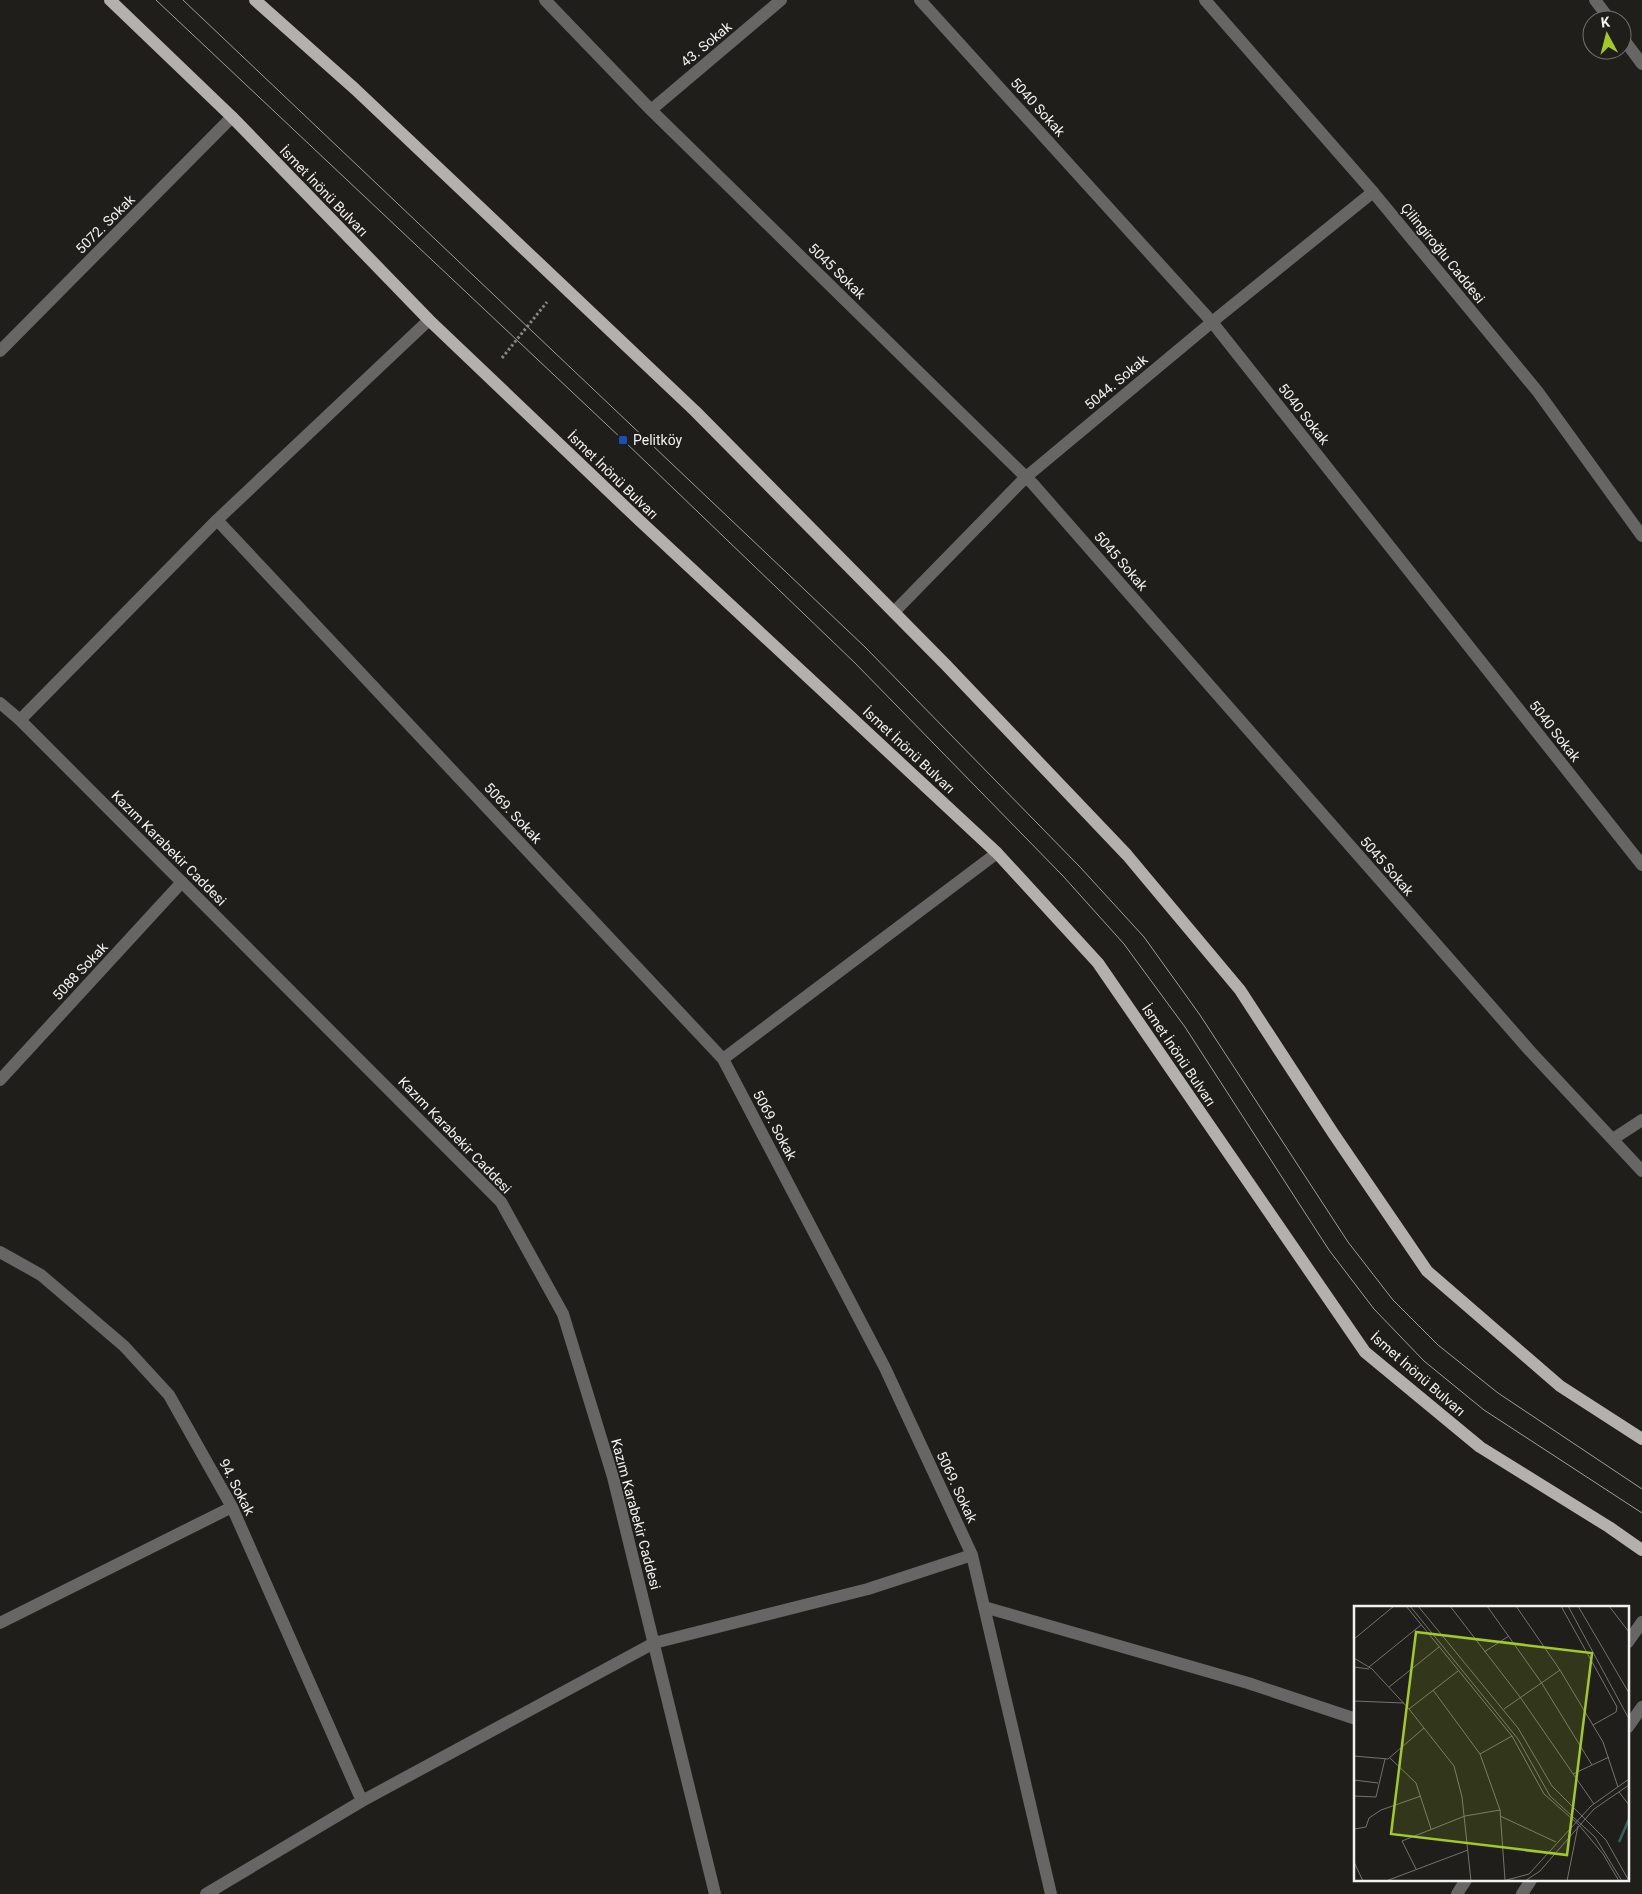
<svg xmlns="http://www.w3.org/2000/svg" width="1642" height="1894" font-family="Roboto,sans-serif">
  <rect width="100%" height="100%" fill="#1f1e1a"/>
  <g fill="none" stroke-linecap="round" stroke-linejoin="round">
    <!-- path -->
    <path stroke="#878683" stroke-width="3" stroke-dasharray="2.5 2.5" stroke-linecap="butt" d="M502 358 547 302"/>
    <!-- minor -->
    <path stroke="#686665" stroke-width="12" d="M545 0 651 110 1033 484 1530 1051 1642 1171
      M920 0 1212 322 1642 865
      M651 110 781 0
      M0 351 232 117
      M217 520 723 1059 885 1368 972 1555 1051 1894
      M894 612 1026 477 1212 322 1373 192
      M20 720 217 520 429 320
      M723 1059 997 853
      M0 1080 182 882
      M1613 1139 1642 1120
      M0 1252 41 1275 124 1346 169 1395 232 1507 362 1801
      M984 1607 1248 1683 1356 1719
      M0 1623 232 1507
      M206 1894 362 1801 654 1643 868 1589 972 1555"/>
    <!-- tertiary -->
    <path stroke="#686665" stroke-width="12" d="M1205 0 1373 192 1538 392 1642 536
      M1595 0 1610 20
      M1622 37 1642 64
      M0 703 20 720 501 1202 563 1314 613 1477 715 1894
      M1628 1642 1642 1622
      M1628 1727 1642 1707
      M1457 1894 1466 1880
      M1522 1894 1531 1880"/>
    <!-- primary -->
    <path stroke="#b4b0ae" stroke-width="12" d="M110 0 232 117 429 320 639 520 997 853 1098 963 1365 1352 1480 1447 1609 1527 1642 1550
      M255 0 355 89 695 411 946 665 1127 855 1240 990 1333 1133 1427 1271 1560 1386 1642 1439"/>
    <!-- tram -->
    <path stroke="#9d9c9a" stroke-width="1" d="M156 0 623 440 855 663 1063 876 1124 944 1185 1027 1329 1250 1374 1309 1424 1361 1484 1410 1642 1513
      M183 0 865 647 1080 867 1144 937 1200 1015 1348 1242 1393 1300 1438 1345 1498 1393 1642 1489"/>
  </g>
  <!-- markers -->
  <rect fill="#1a4fb4" stroke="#1f1e1a" stroke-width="2" x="618" y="435" width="10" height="10" rx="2.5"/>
  <g text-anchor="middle" stroke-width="4" stroke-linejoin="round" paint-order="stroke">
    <!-- street labels -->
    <g font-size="14" fill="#f2f1ef" stroke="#1f1e1a">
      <text transform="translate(706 44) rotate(-40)" y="5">43. Sokak</text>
      <text transform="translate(1038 107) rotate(48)" y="5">5040 Sokak</text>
      <text transform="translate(324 191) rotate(46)" y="5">İsmet İnönü Bulvarı</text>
      <text transform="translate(105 224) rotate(-45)" y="5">5072. Sokak</text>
      <text transform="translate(1443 253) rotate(51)" y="5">Çilingiroğlu Caddesi</text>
      <text transform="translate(837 271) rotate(44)" y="5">5045 Sokak</text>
      <text transform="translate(1116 382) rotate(-40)" y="5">5044. Sokak</text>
      <text transform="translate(1304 414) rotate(52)" y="5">5040 Sokak</text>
      <text transform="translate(613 475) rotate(44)" y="5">İsmet İnönü Bulvarı</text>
      <text transform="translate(1121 561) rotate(49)" y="5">5045 Sokak</text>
      <text transform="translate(1555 731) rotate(52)" y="5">5040 Sokak</text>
      <text transform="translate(909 750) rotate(43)" y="5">İsmet İnönü Bulvarı</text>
      <text transform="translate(513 813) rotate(47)" y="5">5069. Sokak</text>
      <text transform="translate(169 848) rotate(45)" y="5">Kazım Karabekir Caddesi</text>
      <text transform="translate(1387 866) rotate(49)" y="5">5045 Sokak</text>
      <text transform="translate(80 971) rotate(-47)" y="5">5088 Sokak</text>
      <text transform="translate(1179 1055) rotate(56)" y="5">İsmet İnönü Bulvarı</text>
      <text transform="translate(775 1125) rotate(62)" y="5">5069. Sokak</text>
      <text transform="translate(455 1135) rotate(46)" y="5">Kazım Karabekir Caddesi</text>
      <text transform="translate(1418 1374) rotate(41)" y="5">İsmet İnönü Bulvarı</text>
      <text transform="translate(237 1487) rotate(63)" y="5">94. Sokak</text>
      <text transform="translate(957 1487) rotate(65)" y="5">5069. Sokak</text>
      <text transform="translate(636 1514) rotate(75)" y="5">Kazım Karabekir Caddesi</text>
    </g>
    <!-- poi labels -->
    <g font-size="14" fill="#f2f1ef" stroke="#1f1e1a" text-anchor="start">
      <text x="633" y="445">Pelitköy</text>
    </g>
  </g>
  <!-- overview -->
  <g transform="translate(1354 1606)">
    <rect width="275" height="275" fill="#1f1e1a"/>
    <path fill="none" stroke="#376060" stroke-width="2.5" d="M265 236 275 213"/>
    <path fill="none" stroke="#73726f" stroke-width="1" d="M52 0 158 130 190 188 225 219 249 248 265 275M56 0 164 133 196 190 241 231 268 275M64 0 164 122 198 180 252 234 275 275M96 0 166 91 240 198M133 0 187 76 238 159M162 0 206 64 249 136 264 181M207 0 263 101 262 106 239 119M214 0 275 113M224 0 275 87M255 0 275 26M0 33 40 0M130 46 155 30M0 52 18 63 55 103 100 160 108 191 117 275M0 61 15 63M15 61 67 19M35 81 85 41M79 84 126 148 146 204 151 274M0 95 50 97M55 103 104 65M150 103 206 64M126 148 158 130M0 150 34 153 70 122M36 152 62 177 77 223M219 168 255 151M0 174 24 177M265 186 275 199M0 190 22 191 31 153M146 210 202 236M0 223 12 221 15 212 27 204 67 190M0 256 9 275M62 263 48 235 111 210 146 204M32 275 114 244M149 275 175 268 237 200 275 173M171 275 186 265 240 203 275 179M213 275 224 220"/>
    <path fill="#a3c926" fill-opacity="0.15" stroke="#a3c926" stroke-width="2.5" d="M62 26 238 47 213 249 37 228Z"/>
    <rect width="275" height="275" fill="none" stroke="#f2f1ef" stroke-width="2.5"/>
  </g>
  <!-- north arrow -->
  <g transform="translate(1607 35) rotate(353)"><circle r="24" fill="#1f1e1a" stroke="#73726f"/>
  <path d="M0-4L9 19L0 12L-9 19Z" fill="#a3c926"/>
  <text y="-8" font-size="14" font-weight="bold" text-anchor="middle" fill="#f2f1ef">K</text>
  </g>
</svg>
